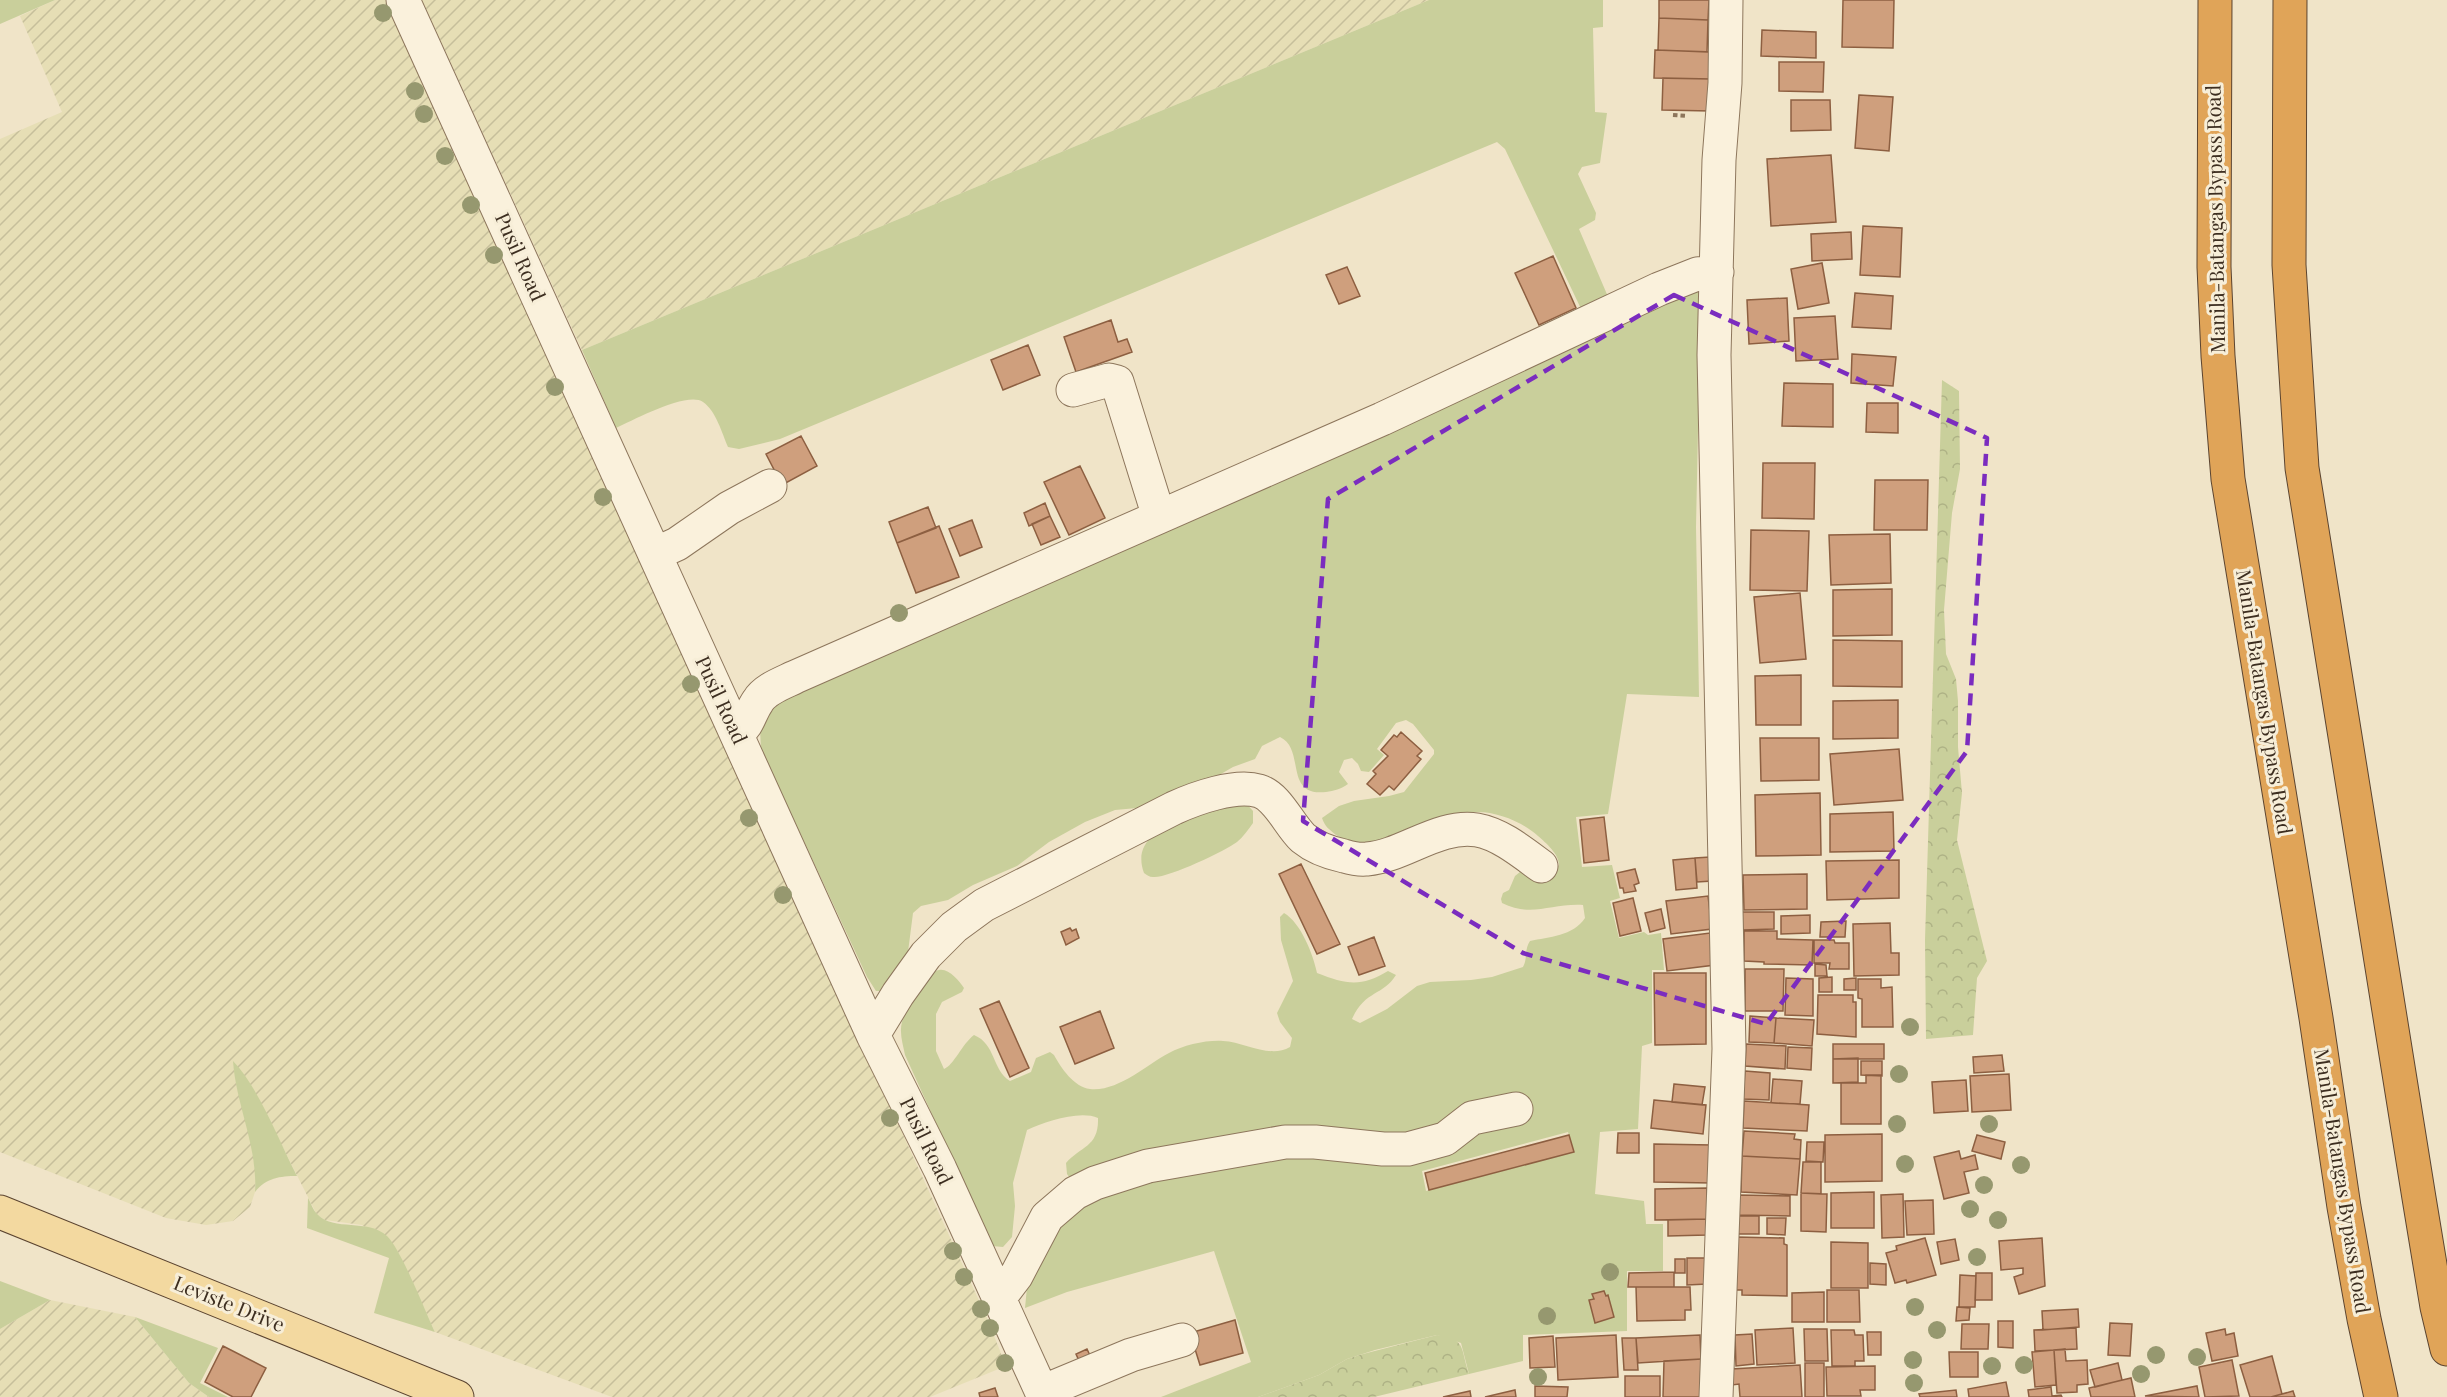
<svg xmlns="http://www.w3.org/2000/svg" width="2447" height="1397" font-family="'Playfair Display',serif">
  <defs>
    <pattern id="farmland-furrows" width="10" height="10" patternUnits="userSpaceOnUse" patternTransform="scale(1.5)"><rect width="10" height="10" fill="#e6deb5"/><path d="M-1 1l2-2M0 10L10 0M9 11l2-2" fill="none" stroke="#c6bf9b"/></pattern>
    <pattern id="forest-crowns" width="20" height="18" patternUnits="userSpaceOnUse" patternTransform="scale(1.5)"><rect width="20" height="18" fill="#c9cf9b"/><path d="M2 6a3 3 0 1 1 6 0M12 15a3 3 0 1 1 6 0" fill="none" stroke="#aeb285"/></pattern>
  </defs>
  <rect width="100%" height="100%" fill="#f0e4c8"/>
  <!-- farmland -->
  <path fill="url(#farmland-furrows)" d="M55 0H387L618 512 987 1318 1006 1366 930 1397H612L435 1332 398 1252 362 1225 325 1220 317 1215 263 1108 252 1151 256 1174 255 1192 250 1207 233 1221 206 1225 166 1218 0 1152V139L62 112 20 16Z
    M422 0H1429L582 350Z
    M50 1300 135 1317 189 1383 209 1397H0V1329Z"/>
  <!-- green -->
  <path fill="#c9cf9b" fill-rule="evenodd" d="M0 0H55L0 24Z
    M1429 0H1603V27L1593 28 1595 112 1607 113 1600 163 1582 167 1578 174 1596 213 1595 220 1579 229 1609 299 1583 313 1505 149 1497 142 780 439 739 449 728 447C722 433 716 411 703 402 687 391 634 420 616 428L582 350Z
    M1701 284 1696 527 1699 697 1627 694 1608 814 1576 817 1582 867 1612 865 1620 898 1610 901 1619 938 1644 932 1648 935 1661 933 1664 970H1652V1043L1642 1046 1638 1129 1600 1132 1595 1194 1644 1201 1646 1224H1663V1271H1627V1331L1523 1335V1361L1469 1374 1461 1343 1437 1335 1375 1350 1347 1359 1319 1375 1258 1397H1161L1251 1362 1214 1251 1067 1292 1025 1308 1028 1277 1078 1189 1067 1174 1066 1163C1081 1146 1099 1147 1098 1118 1079 1110 1045 1122 1027 1130L1013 1183 1015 1206 1012 1237 1003 1247 992 1246 905 1055C903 1045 899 1033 902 1022 905 1011 928 971 939 970 949 968 959 981 964 988L962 992 942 1002 936 1014V1051L944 1069C954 1065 962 1044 974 1035 996 1044 992 1070 1010 1081L1031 1072 1036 1058 1050 1052 1054 1055C1061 1068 1074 1087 1090 1089 1118 1092 1146 1065 1169 1053 1184 1045 1206 1040 1223 1041 1245 1042 1270 1059 1290 1047L1292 1038 1280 1022 1277 1013 1293 981 1281 940 1280 917 1284 913C1301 923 1313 954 1317 973 1346 984 1360 988 1388 971L1396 975C1383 996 1365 990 1352 1019L1360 1023 1387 1009 1417 986 1430 982 1471 980 1492 977 1523 967C1528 958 1524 950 1530 941 1549 937 1573 936 1585 918L1583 905C1552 903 1531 918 1502 903L1501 899 1503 893 1509 890 1515 876 1520 872C1534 874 1549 876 1559 865 1559 854 1546 843 1538 836 1523 822 1496 811 1475 812 1431 814 1376 861 1336 835 1329 829 1325 827 1322 818L1339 806 1354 801 1389 796 1404 792 1434 754V750L1413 724 1406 720 1396 723 1377 749 1384 755 1369 772 1361 771 1358 764 1352 758 1344 760 1339 772 1348 784C1341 789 1334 791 1326 792 1283 797 1306 749 1280 737L1262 746 1255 759 1233 767 1207 782 1137 808 1115 810 1085 822 1049 842 1017 866 973 885 948 900 921 906 913 913 908 952 883 991H876L867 977 761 749 760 729 768 701ZM1568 1132 1573 1152 1426 1191 1422 1171Z
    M1246 803 1253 811V823C1248 830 1243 837 1237 842 1225 851 1166 879 1153 877 1149 877 1147 875 1144 873 1125 822 1213 811 1246 803Z
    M233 1061C259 1088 279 1141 297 1176 280 1176 266 1178 255 1192 258 1147 236 1105 233 1061Z
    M308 1198C311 1203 313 1210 317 1214 334 1232 368 1218 387 1236 401 1249 425 1311 435 1332L374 1313 389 1258 307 1228Z
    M0 1281 50 1300 0 1329Z
    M135 1317 218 1348 200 1383 228 1397H209L189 1383Z"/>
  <!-- forest -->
  <path fill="url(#forest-crowns)" d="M1942 380 1959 391 1960 469 1952 513 1944 610 1946 654 1956 679 1958 701V747L1962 793 1957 840 1987 961 1977 978 1973 1035 1926 1039 1925 940Z
    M1437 1335C1467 1339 1460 1348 1469 1374L1374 1397H1258L1319 1375 1347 1359 1363 1354Z"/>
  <!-- building -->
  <path fill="#cf9f7d" stroke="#8d5f41" stroke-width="1.5" d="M1659 0H1709L1708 20 1659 18Z
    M1843 0H1894L1893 48 1842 47Z
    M1659 18 1708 20 1707 52 1658 50Z
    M1762 30 1816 32V58L1761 56Z
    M1655 50 1712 52 1711 79 1654 78Z
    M1779 62H1824L1823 92 1779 91Z
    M1663 78 1711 79 1710 111 1662 110Z
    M1859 95 1893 97 1889 151 1855 148Z
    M1791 100H1830L1831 130 1791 131Z
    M1831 155 1836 222 1771 226 1767 159Z
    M1863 226 1902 228 1900 277 1860 275Z
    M1851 232 1852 259 1812 261 1811 234Z
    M1553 256 1576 308 1539 325 1515 273Z
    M1822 263 1829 303 1798 309 1791 269Z
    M1347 267 1360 296 1339 304 1326 275Z
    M1855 293 1893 296 1891 329 1852 327Z
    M1787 298 1789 341 1749 344 1747 300Z
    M1835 316 1838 359 1796 361 1794 318Z
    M1111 320 1118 342 1127 339 1132 352 1076 372 1064 337Z
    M1028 345 1040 375 1003 390 991 360Z
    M1852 354 1896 357 1893 386 1851 383Z
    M1784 383 1833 384V427L1782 426Z
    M1867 403H1898V433L1866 432Z
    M801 436 817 466 782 485 766 454Z
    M1763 463H1815L1814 519 1762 518Z
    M1080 466 1105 518 1069 535 1044 482Z
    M1875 480H1928L1927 530H1874Z
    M1045 503 1050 516 1029 526 1024 513Z
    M928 507 936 528 897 543 889 522Z
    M1050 516 1060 537 1041 545 1032 524Z
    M972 520 982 547 960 556 949 529Z
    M939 526 959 577 916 593 897 543Z
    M1751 530 1809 531 1807 591 1750 590Z
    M1890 534 1891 583 1831 585 1829 535Z
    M1892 589V635L1833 636V590Z
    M1800 593 1806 659 1760 663 1754 597Z
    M1833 640 1902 641V687L1833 686Z
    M1801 675V725H1756L1755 676Z
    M1898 700V738L1833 739V701Z
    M1401 732 1422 751 1417 756 1421 759 1394 790 1389 786 1380 795 1367 784 1376 774 1373 771 1388 756 1381 750 1394 735 1397 737Z
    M1760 738H1819V780L1761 781Z
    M1899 749 1903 800 1834 805 1830 754Z
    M1820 793 1821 855 1756 856 1755 795Z
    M1893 812 1894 851 1830 852V814Z
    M1604 817 1609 860 1584 863 1580 820Z
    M1710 857 1712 881 1697 882 1695 858Z
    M1695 858 1697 888 1676 890 1673 860Z
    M1899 860V898L1827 900 1826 861Z
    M1301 864 1340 944 1317 954 1279 874Z
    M1635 869 1639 883 1634 885 1636 891 1624 893 1623 888H1620L1617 873Z
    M1807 874V909L1744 910 1743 875Z
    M1708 896 1712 929 1671 934 1666 901Z
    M1633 898 1641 931 1620 936 1613 903Z
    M1661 909 1665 928 1650 932 1645 913Z
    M1742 912H1774V929L1742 930Z
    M1810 915V933L1781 934V916Z
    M1846 921 1845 937H1820L1821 922Z
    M1890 923 1891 953H1899V975L1854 976 1853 924Z
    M1070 928 1072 931 1076 929 1079 938 1066 945 1061 932Z
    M1744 931H1777V939L1813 940 1812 965 1764 964V962L1744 961Z
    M1710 933 1715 965 1667 971 1663 939Z
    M1374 937 1385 966 1359 975 1348 947Z
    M1814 940H1834L1835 943H1849V969H1829L1830 963H1814Z
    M1815 964 1826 965 1827 976H1815Z
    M1745 969H1784L1783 1011H1745Z
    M1654 973H1706V1044L1655 1045Z
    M1832 977V992H1819V978Z
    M1786 978 1813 979V1016L1785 1015Z
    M1856 978V990H1844V979Z
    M1858 979H1881V988L1892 987 1893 1027H1862V999L1858 998Z
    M1818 995H1853V1002H1856V1037L1817 1034Z
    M999 1001 1029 1068 1010 1077 980 1009Z
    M1100 1011 1114 1048 1075 1064 1060 1027Z
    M1750 1016 1776 1018 1774 1043 1749 1042Z
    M1776 1018 1814 1020 1812 1046 1774 1043Z
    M1746 1044 1786 1046 1785 1069 1745 1066Z
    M1833 1044H1884V1059H1833Z
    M1788 1047 1812 1048 1811 1070 1787 1068Z
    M2002 1055 2004 1071 1974 1073 1973 1057Z
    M1858 1058V1082L1833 1083V1059Z
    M1861 1061H1882V1076L1861 1075Z
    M1745 1071 1770 1073 1769 1100 1743 1099Z
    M2009 1074 2011 1110 1972 1112 1970 1076Z
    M1866 1075H1881V1124H1841V1083H1866Z
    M1773 1079 1802 1081 1800 1104 1771 1103Z
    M1966 1080 1968 1111 1934 1113 1932 1082Z
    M1674 1084 1705 1087 1702 1105 1672 1102Z
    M1654 1100 1706 1105 1703 1134 1651 1128Z
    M1744 1101 1809 1105 1807 1131 1743 1128Z
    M1744 1131 1795 1134 1794 1139 1801 1140 1800 1159 1742 1156Z
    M1618 1133H1639V1153H1617Z
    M1882 1134V1181L1825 1182V1135Z
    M1569 1135 1574 1152 1429 1190 1425 1173Z
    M1977 1135 2005 1142 2001 1159 1972 1151Z
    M1807 1142H1824L1823 1162 1806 1161Z
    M1654 1144 1712 1145 1711 1183 1654 1182Z
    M1959 1151 1961 1159 1975 1155 1978 1169 1964 1172 1969 1193 1944 1199 1934 1157Z
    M1742 1156 1800 1159 1797 1195 1741 1192Z
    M1803 1162H1821V1194L1801 1193Z
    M1707 1188V1219L1655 1220V1189Z
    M1874 1192V1228H1831V1193Z
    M1801 1193 1827 1194 1826 1232 1801 1231Z
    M1903 1194 1904 1237 1882 1238 1881 1195Z
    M1738 1195 1790 1196V1216L1738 1215Z
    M1933 1200 1934 1234 1907 1235 1905 1201Z
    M1738 1216H1759V1234H1738Z
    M1767 1218H1786L1785 1235 1767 1234Z
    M1707 1219V1235L1668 1236V1220Z
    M1736 1237 1784 1238V1244L1787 1245V1296L1742 1295V1290H1735Z
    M1925 1238 1936 1275 1907 1283 1906 1280 1895 1283 1886 1253 1897 1250 1896 1246Z
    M2042 1238 2045 1286 2019 1294 2014 1277 2023 1274V1268L2001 1270 1999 1241Z
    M1955 1239 1959 1260 1941 1264 1937 1242Z
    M1831 1242 1868 1243V1288H1831Z
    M1687 1258H1707V1284L1687 1285Z
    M1675 1259H1685V1273H1675Z
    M1870 1263 1886 1264V1285L1870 1284Z
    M1674 1272V1287H1628L1629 1273Z
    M1976 1273H1992V1300H1975Z
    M1960 1275 1976 1276 1975 1307H1959Z
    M1636 1287H1690L1691 1310H1685V1320L1637 1321Z
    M1827 1290H1859L1860 1322H1827Z
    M1604 1291 1606 1296 1608 1295 1614 1317 1595 1323 1589 1300 1594 1299 1592 1294Z
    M1824 1292V1322H1792V1293Z
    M1957 1307 1970 1308 1969 1320 1956 1321Z
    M2078 1309 2079 1327 2043 1330 2042 1311Z
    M1235 1320 1243 1353 1200 1365 1190 1333Z
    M1998 1321H2013V1348L1998 1347Z
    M2110 1323 2132 1324 2130 1356 2108 1355Z
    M1962 1324H1989L1988 1349H1961Z
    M1793 1328 1795 1363 1757 1365 1755 1330Z
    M2076 1328 2077 1349 2035 1351 2034 1330Z
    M1804 1329H1827L1828 1361H1805Z
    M2225 1329 2226 1335 2234 1333 2238 1356 2212 1361 2206 1333Z
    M1831 1330H1854L1855 1335H1863L1864 1361H1855V1366H1832Z
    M1867 1332H1881V1355H1868Z
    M1752 1334 1754 1364 1736 1366 1735 1335Z
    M1616 1335 1618 1377 1558 1380 1556 1338Z
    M1700 1335 1701 1359 1638 1363 1636 1338Z
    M1553 1336 1555 1367 1530 1368 1529 1338Z
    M1622 1338H1636L1638 1370H1624Z
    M223 1346 266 1368 251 1397H233L205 1382Z
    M1087 1349 1092 1360 1081 1365 1076 1354Z
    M2065 1349 2066 1361 2087 1360 2088 1384 2077 1385V1392L2057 1393 2054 1350Z
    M2054 1350 2056 1385 2035 1387 2032 1352Z
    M1949 1352H1978V1377H1950Z
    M2272 1356 2282 1394 2271 1397H2250L2240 1365Z
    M1701 1359 1700 1397H1663L1664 1361Z
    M2232 1360 2239 1396 2205 1397 2199 1367Z
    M1805 1363H1824V1397H1805Z
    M2118 1363 2122 1380 2095 1387 2090 1370Z
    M1800 1365 1802 1397H1740L1739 1384 1732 1385 1731 1369Z
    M1875 1366V1390H1860L1861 1396H1827L1826 1367Z
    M1625 1376H1660V1397H1625Z
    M2131 1378 2135 1397H2091L2089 1388Z
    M2006 1382 2009 1397H1969L1968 1389Z
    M1535 1386 1568 1387 1567 1397H1535Z
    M2197 1386 2199 1397 2145 1396Z
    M2051 1387 2052 1396 2061 1395 2062 1397H2029L2028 1390Z
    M995 1388 998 1397H980L979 1393Z
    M1515 1390 1516 1397H1485Z
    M1956 1390 1957 1397H1920L1919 1394Z
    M1470 1391 1471 1397H1443Z
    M2293 1391 2295 1397H2271Z"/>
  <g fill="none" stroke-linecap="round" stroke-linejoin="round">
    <defs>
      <path id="minor" d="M403 0 873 1035 940 1169 1044 1397
        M1073 390 1109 380 1117 382 1159 517
        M655 554 677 544 729 508 770 486
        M737 734C750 723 749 714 758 701 765 689 783 683 795 677L1382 419 1659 289 1697 274 1717 272
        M873 1035 898 994 926 955 954 927 984 905 1174 808C1196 798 1235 784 1259 791 1278 797 1289 825 1303 838 1314 847 1330 853 1344 856 1351 858 1360 860 1367 859 1404 856 1438 824 1477 830 1500 834 1522 852 1541 866
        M1000 1297 1016 1276 1047 1217 1075 1193 1095 1183 1148 1166 1285 1142H1315L1383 1149H1408L1445 1139 1472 1118 1516 1109
        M1042 1392 1131 1355 1182 1340
        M1716 1397 1729 1049 1714 355 1719 160 1725 83 1726 0"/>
      <path id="major" d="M0 1212 457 1397"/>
      <path id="highway" d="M2215 0 2214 267 2218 356 2228 479 2316 1018 2344 1207 2364 1319 2381 1397
        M2290 0 2289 265 2302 468 2419 1198 2437 1307 2447 1349"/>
    </defs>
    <!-- minor casing -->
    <use href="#minor" stroke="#8d765c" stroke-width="35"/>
    <!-- major casing -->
    <use href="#major" stroke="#5b4430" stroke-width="35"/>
    <!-- highway casing -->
    <use href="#highway" stroke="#5b4430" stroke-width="35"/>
    <!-- path -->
    <path stroke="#8d765c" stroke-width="4" stroke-dasharray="4.5 3" stroke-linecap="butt" d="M1673 115 1687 116"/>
    <!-- minor -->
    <use href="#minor" stroke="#faf1dc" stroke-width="33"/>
    <!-- major -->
    <use href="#major" stroke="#f3d9a0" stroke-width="33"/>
    <!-- highway -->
    <use href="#highway" stroke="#e0a458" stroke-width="33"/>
  </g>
  <!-- trees -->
  <g fill="#96986f">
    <circle cx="383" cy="13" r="9"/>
    <circle cx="415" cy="91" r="9"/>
    <circle cx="424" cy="114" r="9"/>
    <circle cx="445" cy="156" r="9"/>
    <circle cx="471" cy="205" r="9"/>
    <circle cx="494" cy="255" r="9"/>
    <circle cx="555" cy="387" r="9"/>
    <circle cx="603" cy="497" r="9"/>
    <circle cx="899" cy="613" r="9"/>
    <circle cx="691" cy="684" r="9"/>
    <circle cx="749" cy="818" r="9"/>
    <circle cx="783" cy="895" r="9"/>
    <circle cx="1910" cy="1027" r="9"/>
    <circle cx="1899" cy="1074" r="9"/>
    <circle cx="890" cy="1118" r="9"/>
    <circle cx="1897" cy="1124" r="9"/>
    <circle cx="1989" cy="1124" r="9"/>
    <circle cx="1905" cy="1164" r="9"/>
    <circle cx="2021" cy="1165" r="9"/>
    <circle cx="1984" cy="1185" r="9"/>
    <circle cx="1970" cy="1209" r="9"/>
    <circle cx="1998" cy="1220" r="9"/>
    <circle cx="953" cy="1251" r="9"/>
    <circle cx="1977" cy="1257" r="9"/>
    <circle cx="1610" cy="1272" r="9"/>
    <circle cx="964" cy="1277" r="9"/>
    <circle cx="1915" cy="1307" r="9"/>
    <circle cx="981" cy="1309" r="9"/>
    <circle cx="1547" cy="1316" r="9"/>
    <circle cx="990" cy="1328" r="9"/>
    <circle cx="1937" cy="1330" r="9"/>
    <circle cx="2156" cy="1355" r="9"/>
    <circle cx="2197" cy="1357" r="9"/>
    <circle cx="1913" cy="1360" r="9"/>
    <circle cx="1005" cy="1363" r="9"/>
    <circle cx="2024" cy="1365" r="9"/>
    <circle cx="1992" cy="1366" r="9"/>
    <circle cx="2141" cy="1374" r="9"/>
    <circle cx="1538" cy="1377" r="9"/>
    <circle cx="1914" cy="1383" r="9"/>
  </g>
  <!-- marked area -->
  <path fill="none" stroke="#7b2cbf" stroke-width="4.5" stroke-dasharray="12 8" stroke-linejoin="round" d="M1674 295 1987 438 1967 751 1766 1024 1523 953 1303 821 1328 499Z"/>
  <g text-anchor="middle" stroke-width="6" stroke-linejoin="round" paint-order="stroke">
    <!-- street labels -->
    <g font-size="20" fill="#3d2e20" stroke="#f7eed8">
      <text transform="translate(2216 219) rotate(-91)" y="7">Manila-Batangas Bypass Road</text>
      <text transform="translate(520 257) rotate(66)" y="7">Pusil Road</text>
      <text transform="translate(721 700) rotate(65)" y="7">Pusil Road</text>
      <text transform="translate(2264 702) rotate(81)" y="7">Manila-Batangas Bypass Road</text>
      <text transform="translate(926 1141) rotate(64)" y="7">Pusil Road</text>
      <text transform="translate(2342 1181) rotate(81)" y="7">Manila-Batangas Bypass Road</text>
      <text transform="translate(229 1304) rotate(22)" y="7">Leviste Drive</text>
    </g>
  </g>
</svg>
